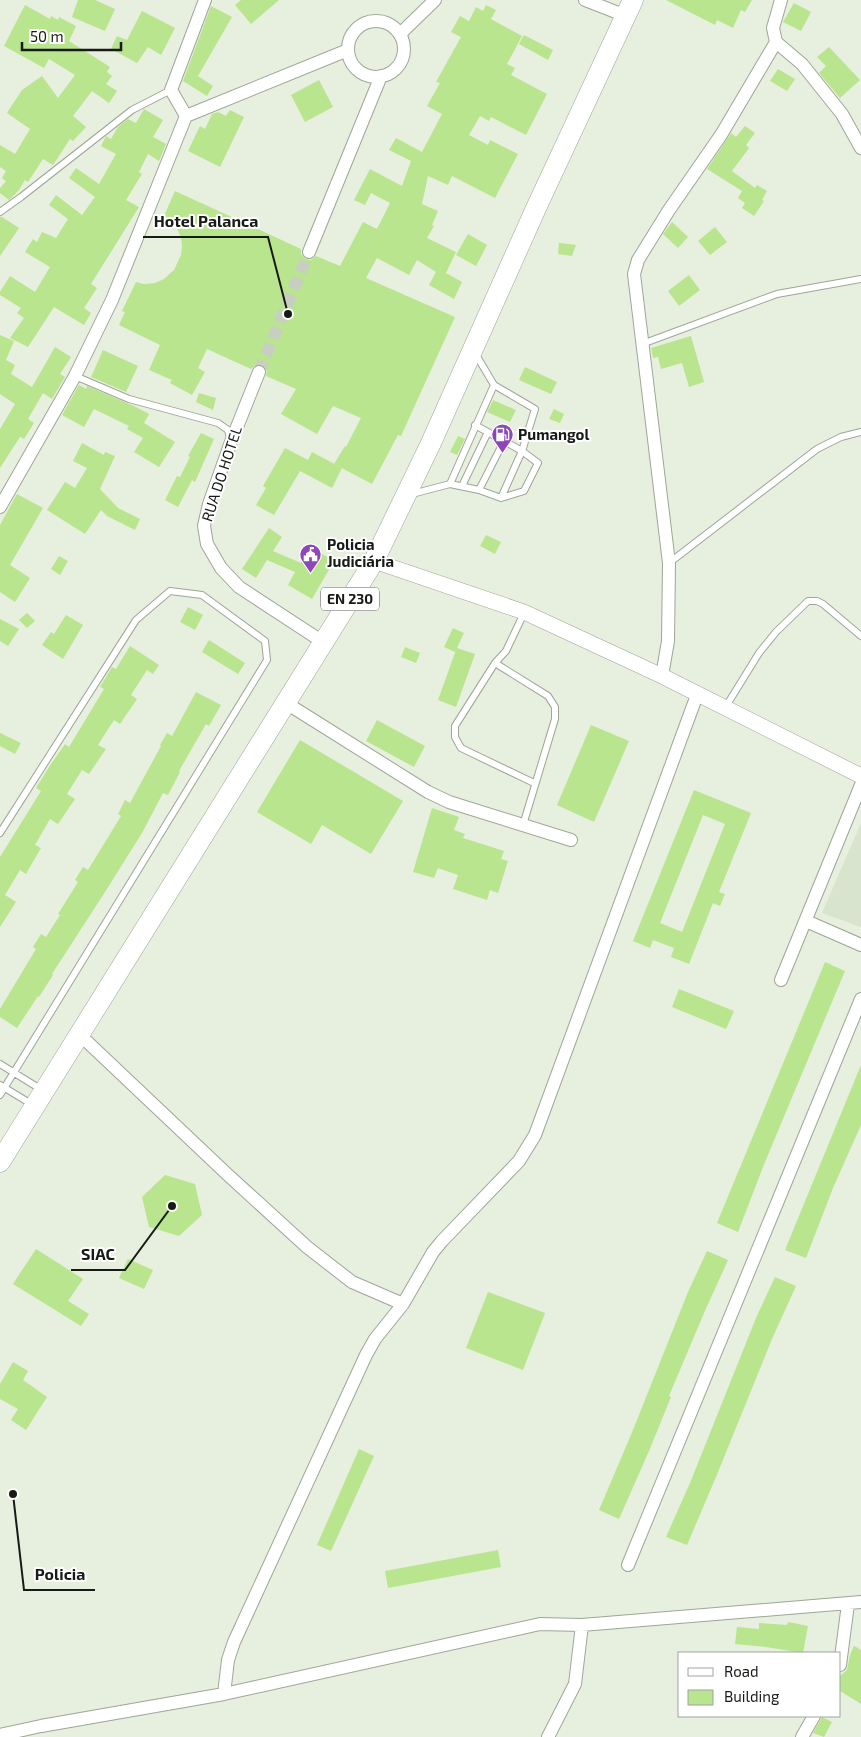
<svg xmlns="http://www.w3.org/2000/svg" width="861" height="1737" font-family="'Exo 2',sans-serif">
  <rect width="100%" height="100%" fill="#e7efdf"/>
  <!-- built -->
  <path fill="#d8e4cd" d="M861 823V927L822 913Z"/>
  <!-- building -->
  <path fill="#b8e58e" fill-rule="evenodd" d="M78 0H95L115 9 105 31 72 17Z
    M241 0H279L251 24 235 5Z
    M666 0H752L745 12 741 10 733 28 717 20 715 25Z
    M794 3 811 12 801 31 783 22Z
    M25 5 50 19 51 16 58 20 59 17 76 26 69 41 110 67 107 72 112 76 106 84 117 91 109 103 92 91 73 116 86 127 73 141 70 139 53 165 43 159 28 182 25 180 19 190 9 200 0 193V188L6 181 2 178 6 171 0 167V145L15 154 30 129 7 113 22 90 42 76 58 98 75 75 49 59 44 68 4 46Z
    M486 5 496 10 491 19 522 36 507 64 515 68 511 75 547 94 526 135 491 117 489 121 480 116 469 135 488 145 490 140 518 154 495 198 452 176 448 185 428 176 422 204 438 211 432 225 434 226 427 238 456 252 446 273 462 282 454 299 429 285 436 272 417 260 409 275 377 258 366 278 455 317 401 436 398 435 372 484 334 464 345 446 346 447 361 418 333 406 317 434 281 414 296 389 266 376 267 370 262 365 257 364 251 369 207 349 198 368 205 372 192 395 170 383 172 380 149 370 160 345 119 325 125 312 122 311 136 282 144 284 155 283 164 279 174 270 181 255 182 246 181 237 175 225 164 216 175 191 301 249V254L306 259 311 260 316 256 340 266 363 222 377 229 390 203 371 193 365 205 354 200 370 169 402 186 411 161 389 150 396 138 422 152 442 114 427 106 440 83 436 82 461 37 451 32 460 16 469 21 476 7 483 11Z
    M211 6 232 17 198 76 213 86 207 96 183 81Z
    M142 11 175 28 161 55 148 47 137 63 111 49 117 36 127 40Z
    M524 35 553 50 548 60 519 44Z
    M829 47 860 80 840 98 819 73 826 66 817 57Z
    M778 69 795 79 787 91 770 81Z
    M319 80 333 107 305 122 291 95Z
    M144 109 163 120 153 137 166 144 159 161 148 154 139 172 142 174 126 200 139 207 91 284 97 288 84 308 91 313 84 325 54 307 28 347 10 338 24 318 17 313 21 308 0 295V292L10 276 35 292 50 267 25 252 33 239 37 242 42 232 56 238 68 219 49 205 56 195 82 215 95 197 69 178 76 168 99 184 116 154 101 146 106 136 111 139 118 127 128 119 136 123Z
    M230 110 244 117 220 167 188 151 200 126 205 129 212 114 218 112 226 116Z
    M745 126 755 133 746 145 749 148 732 171 755 188 757 185 767 191 762 200 764 201 754 216 742 208 745 203 738 198 742 191 707 169 731 133 736 137Z
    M0 217H2L19 228 0 256Z
    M672 222 688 237 678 248 663 234Z
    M715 227 727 242 710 255 698 241Z
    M468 234 487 245 476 266 456 255Z
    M559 243 576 245 572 256 558 254Z
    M689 275 700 290 679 306 668 291Z
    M0 335 14 341 6 360 15 365 11 374 32 387 55 347 71 357 60 374 65 377 52 399 43 393 28 419 34 423 24 439 20 437 0 468V429L15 404 0 394Z
    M691 336 704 382 689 387 682 363 661 369 658 357 653 358 651 348Z
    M103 350 138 366 126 392 91 377Z
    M525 367 557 382 551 394 519 380Z
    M79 385 86 389 87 386 134 406 149 414 144 423 175 442 159 467 134 452 143 438 127 429 129 426 94 409 84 427 62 415Z
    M199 393 216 398 213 410 196 402Z
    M493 400 516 410 510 422 487 412Z
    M554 409 564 414 560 423 549 419Z
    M201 433 214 439 195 482 192 480 178 507 165 500 177 476 180 477 190 457 188 456Z
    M458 436 465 439 457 455 450 452Z
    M82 443 104 455 105 452 115 456 100 489 118 508 140 519 135 530 107 516 101 510 85 534 47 510 65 482 75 488 87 468 73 461Z
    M285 448 308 460 312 452 342 468 332 488 300 471 274 515 256 505 266 488 263 486Z
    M17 494 43 508 10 565 30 578 15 602 0 592V525Z
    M269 528 282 537 273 551 301 563 310 547 334 561 312 599 288 585 295 572 267 560 256 578 242 569Z
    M486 535 501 542 495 554 480 546Z
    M59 556 68 561 60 575 51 569Z
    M188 607 203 615 195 630 180 622Z
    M27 613 35 621 27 628 19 620Z
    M66 615 83 625 63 659 42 645 51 632 54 634Z
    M0 619 19 629 8 646 0 641Z
    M453 628 464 633 457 648 475 654 456 707 438 700 456 650 455 652 444 647Z
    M209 640 245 663 238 674 202 652Z
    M130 646 159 665 153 674 147 670 131 695 137 699 120 724 114 720 98 745 106 749 89 774 82 770 67 794 75 799 58 824 50 819 35 845 41 848 26 874 20 870 5 895 16 902 0 927V857L41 791 36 788 49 767 65 744 69 747 104 689 100 687 112 667 116 669Z
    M405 647 420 653 416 663 401 657Z
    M196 692 221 705 209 726 206 724 179 771 180 772 168 795 163 793 142 833 105 892 52 974 53 975 39 997 38 996 17 1028 0 1017V1009L36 949 33 947 41 934 46 937 60 915 58 914 78 882 75 880 83 867 88 870 121 816 118 814 125 800 130 803 161 746 160 745 167 733 172 736Z
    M377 720 425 746 414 767 366 741Z
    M591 725 629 741 594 822 557 805Z
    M0 733 21 743 15 754 0 746Z
    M300 740 403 801 371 854 322 825 311 844 257 812Z
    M694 790 751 813 719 892 725 894 720 906 713 903 689 964 671 957 674 948 653 940 650 948 633 941ZM703 815 725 824 682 932 660 923Z
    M432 808 459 817 454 830 465 834 463 838 504 851 501 859 508 861 498 893 490 890 487 900 453 889 458 875 438 868 434 878 413 872Z
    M825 962 845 971 765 1162 738 1232 717 1223Z
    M679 989 734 1011 726 1029 672 1007Z
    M861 1065V1125L833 1188 806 1258 785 1250Z
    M165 1175 195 1184 202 1215 179 1236 149 1227 142 1197Z
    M36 1249 83 1279 68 1301 89 1314 81 1326 13 1284Z
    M707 1251 728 1260 704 1313 669 1396 671 1397 649 1451 619 1519 599 1510 633 1430 688 1292Z
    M128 1259 153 1270 144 1289 119 1278Z
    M775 1277 796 1286 772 1339 716 1477 687 1545 666 1537 690 1483 756 1318Z
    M488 1292 545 1313 523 1370 466 1348Z
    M13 1362 28 1371 23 1380 47 1397 26 1430 11 1420 18 1409 0 1399V1384Z
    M359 1449 374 1456 331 1551 317 1545Z
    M498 1550 501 1567 388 1588 385 1571Z
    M788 1622 808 1626 803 1653 766 1647 735 1644 737 1627 759 1629V1623L787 1625Z
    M854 1646 861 1650V1704L840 1691V1676L847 1670 850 1655Z
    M822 1717 832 1722 824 1737 813 1733Z"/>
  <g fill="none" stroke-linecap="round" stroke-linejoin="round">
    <!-- minor-tunnel -->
    <path stroke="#c8cfc1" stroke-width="12" stroke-dasharray="12 6" stroke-linecap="butt" d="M259 372 309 252"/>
    <defs>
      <path id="service" d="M0 212 21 197 132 110 171 90
        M642 344 777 294 861 279
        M75 376 129 399 218 423 228 430 230 438
        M475 425 522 451 538 463 524 491 501 498
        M450 484 479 490 501 498 522 451 535 409 494 385
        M462 486 488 432
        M479 490 504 441
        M412 494 450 484 494 385 475 353
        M669 563 817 449 841 437 861 432
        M524 613 506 651 495 663 455 726V737L461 748 534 783
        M495 663 548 696 555 707V719L523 825
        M725 708 759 653 776 632 808 601H817L823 604 861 636
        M0 833 136 620 170 591 202 595 265 641 267 660 0 1095
        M0 1064 42 1090
        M0 1085 33 1105"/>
      <path id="minor" d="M585 0 626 16
        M781 0 773 28 776 42 802 64 842 114 861 148
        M348 49a28 28 0 1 1 56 0a28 28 0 1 1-56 0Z
        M400 34 435 0
        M186 116 171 90 205 0
        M309 252 381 76
        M259 372 231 442 209 504 204 526 207 544 221 568 239 587 323 642
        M0 507 75 376 112 300 186 116 348 50
        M662 676 668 641 669 563 634 274 638 260 669 210 721 135 776 42
        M286 703 428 792 449 802 571 840
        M806 921 861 945
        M781 980 861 785
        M79 1034 228 1175 307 1247 352 1282 403 1304
        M628 1565 861 999
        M840 1665 848 1604
        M224 1694 228 1660 234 1642 366 1355 375 1339 403 1304 433 1252 442 1241 519 1161 535 1135 697 695
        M0 1735 41 1726 224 1694 540 1624 582 1625 861 1602
        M548 1737 575 1684 582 1625
        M802 1737 814 1716"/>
      <path id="tertiary" d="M374 561 524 612 662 676 861 776"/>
      <path id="primary" d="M0 1162 374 561 431 443 537 206 633 0"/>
    </defs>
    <!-- service casing -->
    <use href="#service" stroke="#9ea697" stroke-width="8"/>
    <!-- minor casing -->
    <use href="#minor" stroke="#9ea697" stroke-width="14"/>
    <!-- tertiary casing -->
    <use href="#tertiary" stroke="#9ea697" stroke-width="16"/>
    <!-- primary casing -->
    <use href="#primary" stroke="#9ea697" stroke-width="21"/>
    <!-- service -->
    <use href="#service" stroke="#fff" stroke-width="6"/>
    <!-- minor -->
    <use href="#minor" stroke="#fff" stroke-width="12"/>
    <!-- tertiary -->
    <use href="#tertiary" stroke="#fff" stroke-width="15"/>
    <!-- primary -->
    <use href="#primary" stroke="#fff" stroke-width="20"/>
  </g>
  <!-- icons -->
  <defs>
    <symbol id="fuel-pin" viewBox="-11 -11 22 30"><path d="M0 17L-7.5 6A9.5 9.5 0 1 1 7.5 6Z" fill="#8e46b8" stroke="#fff"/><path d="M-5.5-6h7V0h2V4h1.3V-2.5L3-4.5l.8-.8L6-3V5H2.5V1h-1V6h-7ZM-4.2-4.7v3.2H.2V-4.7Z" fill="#fff"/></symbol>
    <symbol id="civic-pin" viewBox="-11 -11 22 30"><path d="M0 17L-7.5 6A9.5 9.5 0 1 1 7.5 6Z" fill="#8e46b8" stroke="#fff"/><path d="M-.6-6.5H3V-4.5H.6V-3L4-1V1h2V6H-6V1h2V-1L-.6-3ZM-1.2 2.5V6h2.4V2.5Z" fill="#fff"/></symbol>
  </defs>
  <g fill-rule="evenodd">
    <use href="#fuel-pin" x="490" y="422" width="25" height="34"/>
    <use href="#civic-pin" x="298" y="542" width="25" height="34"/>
  </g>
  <g text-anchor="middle" stroke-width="4" stroke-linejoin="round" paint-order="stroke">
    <!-- shield labels -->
    <rect fill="#fff" stroke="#5d5f5b" stroke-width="1" x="321" y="587.5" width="58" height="23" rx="4"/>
    <g font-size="14" font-weight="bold" fill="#171a15">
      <text x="350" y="604">EN 230</text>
    </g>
    <!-- poi labels -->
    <g font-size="15" font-weight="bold" fill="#171a15" stroke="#fff" text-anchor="start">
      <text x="518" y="440">Pumangol</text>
      <text x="327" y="550">Policia<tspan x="327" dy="17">Judiciária</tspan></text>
    </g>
    <!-- street labels -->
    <g font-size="15" fill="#171a15" stroke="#fff">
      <text transform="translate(222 474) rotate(-72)" y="5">RUA DO HOTEL</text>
    </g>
  </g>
  <!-- callouts -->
  <path fill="none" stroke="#171a15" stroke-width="2" d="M288 314L268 237H143M172 1206L125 1270H71M13 1494L24 1590H95"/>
  <g fill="#171a15" stroke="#fff" stroke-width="2">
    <circle cx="288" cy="314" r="5"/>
    <circle cx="172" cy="1206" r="5"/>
    <circle cx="13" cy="1494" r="5"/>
  </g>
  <g font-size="16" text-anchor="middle" font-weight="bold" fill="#171a15" stroke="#fff" stroke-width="4" stroke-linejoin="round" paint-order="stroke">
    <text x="206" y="227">Hotel Palanca</text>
    <text x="98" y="1260">SIAC</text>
    <text x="60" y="1580">Policia</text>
  </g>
  <!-- legend -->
  <rect x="678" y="1652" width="162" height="65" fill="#ffffff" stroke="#a2a3a1"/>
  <rect x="688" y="1668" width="25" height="8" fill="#ffffff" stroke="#a2a3a1"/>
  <text x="724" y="1677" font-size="15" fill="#171a15">Road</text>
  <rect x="688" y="1690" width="25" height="15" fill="#b8e58e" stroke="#a2a3a1"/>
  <text x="724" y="1702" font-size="15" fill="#171a15">Building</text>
  <!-- scale -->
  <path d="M22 42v8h99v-8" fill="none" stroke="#171a15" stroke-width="2.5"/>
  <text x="30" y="42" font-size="15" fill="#171a15" stroke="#ffffff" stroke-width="4" paint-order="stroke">50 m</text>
</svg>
